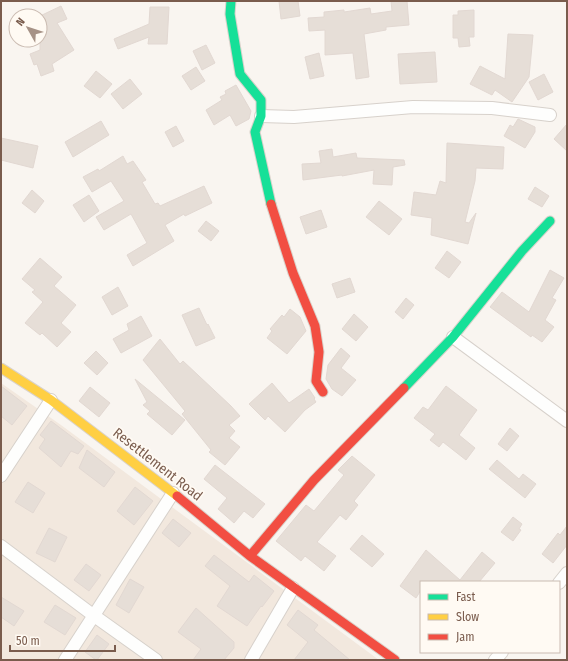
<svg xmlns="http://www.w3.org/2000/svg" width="568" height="661" font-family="'Fira Sans Condensed',sans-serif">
  <rect width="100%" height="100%" fill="#f9f5f0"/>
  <!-- residential -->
  <path fill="#f2e8de" d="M1 383 61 425 379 660H1Z"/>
  <!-- building -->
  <path fill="#e6ded7" stroke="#e2d8d2" d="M279 1H298L300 16 281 19Z
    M391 1H407L409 25 386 27V30L364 34 369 77 356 79 353 53 325 55V30L309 31 308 18 324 17V12L344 10V12L370 8 371 14 392 11Z
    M61 6 67 19 57 23 74 50 52 64 54 71 41 76 37 64 34 65 30 54 40 50V16Z
    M150 7H169L167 44H148L149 37 118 49 114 39 149 24Z
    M474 10V37H469L470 46 459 47 458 38H453V15H458V11Z
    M508 34 533 35 529 77 512 102 495 90 492 95 470 84 480 66 505 79Z
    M206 45 215 63 202 70 193 51Z
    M435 52 437 82 400 84 398 54Z
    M319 53 324 76 310 79 305 57Z
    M196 67 205 81 191 90 182 76Z
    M96 71 112 84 100 98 84 86Z
    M544 74 553 92 538 100 529 82Z
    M130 79 142 94 123 109 111 94Z
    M236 85 251 111 249 119 236 126 230 115 214 125 206 110 222 100 220 97 226 94 225 91Z
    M518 119 535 127V132L525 148 504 136 510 125 513 127Z
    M101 121 109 135 73 157 65 142Z
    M567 124V151L554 139Z
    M176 126 184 141 173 147 165 132Z
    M1 138 38 146 33 168 1 160Z
    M447 143 504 147 503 169 476 168 475 181 465 222 469 223 476 213 468 244 431 235 432 218 411 215 414 192 436 195 440 181 446 183Z
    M332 149 333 157 356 153 357 158 404 160 405 165 393 167 392 185 373 184 374 170 342 176V175L303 180 302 164 321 163 319 151Z
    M123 156 127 164 133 161 146 180 142 182 155 204 158 203 160 206 204 186 212 203 185 216 184 214 165 225 174 241 133 266 127 255 147 243 131 214 104 230 96 217 124 201 111 181 92 192 83 177 98 169 99 171Z
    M535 187 549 196 542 207 528 199Z
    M32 190 44 201 35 213 22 203Z
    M89 195 99 211 84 222 73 205Z
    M379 201 402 219 389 235 366 217Z
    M321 210 327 227 306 234 300 217Z
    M206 221 219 231 211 241 198 231Z
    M447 251 461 262 449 278 435 268Z
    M40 258 62 277 54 286 76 305 61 323 71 332 57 347 42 333 40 335 25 323 43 302 32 292 35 290 22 279Z
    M550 270 564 278 552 298 556 300 545 320 554 327 542 342 532 335 531 337 490 307 502 292 529 312Z
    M350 278 355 292 337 298 332 284Z
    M118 287 128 306 112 315 102 297Z
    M406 298 414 305 403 319 395 312Z
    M199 308 207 325 208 324 215 338 196 346 182 315Z
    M290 309 300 317 306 331 287 354 267 338 272 331 270 329 282 315 284 317Z
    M354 314 368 327 356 341 342 329Z
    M141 316 152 336 121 353 113 339 129 330 127 324Z
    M160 339 180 364 183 361 231 406 240 416 229 425 235 431 229 438 240 447 225 465 209 452 211 450 182 414 185 411 143 360Z
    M341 348 350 356 341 368 356 380 342 396 332 389 326 379 328 365Z
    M96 351 108 363 97 375 84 363Z
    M135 379 185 420 172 435 147 414 150 411 143 405 147 402Z
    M272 383 289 403 309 389 315 398 314 399 316 402 305 410 285 432 268 416 265 420 249 404Z
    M1 386 27 406 12 425 1 416Z
    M446 386 477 410 459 435 475 448 466 460 443 442 439 447 430 440 435 434 414 418 423 407 428 410Z
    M90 387 110 403 99 417 79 401Z
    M51 421 84 446 78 454 71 451 61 467 39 448 45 439 40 435Z
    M510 428 519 436 507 451 498 444Z
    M87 450 115 472 104 487 79 468Z
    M352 456 375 475 354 501 358 505 346 520 340 515 317 542 336 556 324 571 305 556 301 561 276 541 306 505 314 511 344 475 338 470Z
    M497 460 519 479 523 474 536 484 525 498 489 469Z
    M215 465 265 504 253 518 244 511 234 523 218 509 227 498 204 479Z
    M28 482 45 493 33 513 15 502Z
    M135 487 153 501 134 525 117 511Z
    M513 517 522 524 519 529 521 530 513 541 501 532Z
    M173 519 191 533 179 547 162 533Z
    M567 526V545L553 563 542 554 558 533 560 535Z
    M49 528 67 537 55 562 36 553Z
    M362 535 384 554 372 567 350 549Z
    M426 550 460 580 482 552 495 563 479 582H421V590L416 598 400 586Z
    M214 555 249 582 254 575 274 591 262 607 261 606 247 626 217 606 230 586 205 566Z
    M86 564 101 575 89 591 74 580Z
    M130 579 144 587 129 613 116 605Z
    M1 597 24 611 14 626 1 617Z
    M55 605 76 618 65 635 44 622Z
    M196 608 234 642V648L224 660H193L201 649 178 632Z
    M298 610 318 625 314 630 350 660H294L308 642 287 625Z
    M97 635 109 644 97 660H96L85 652Z"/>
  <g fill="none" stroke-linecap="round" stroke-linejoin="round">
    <defs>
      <path id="street" d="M261 116 294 117 413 107 492 108 550 115
        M453 337 567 421
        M1 476 51 400
        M1 546 93 615 156 660
        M559 583 567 573
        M65 660 173 493
        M251 660 293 588
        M495 660 502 652"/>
      <path id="fast" d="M231 1 230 14 240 74 261 100V116L255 132 271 204
        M404 388 453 337 522 251 550 221"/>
      <path id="slow" d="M1 368 51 400 177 496"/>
      <path id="jam" d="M271 204 293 273 315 326 319 352 316 381 323 392
        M177 496 250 556 395 660
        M250 556 314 480 404 388"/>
    </defs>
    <!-- street casing -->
    <use href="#street" stroke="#d7d1cb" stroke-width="14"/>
    <!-- fast casing -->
    <use href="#fast" stroke="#d9d2cb" stroke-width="11"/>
    <!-- slow casing -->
    <use href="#slow" stroke="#d9d2cb" stroke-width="11"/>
    <!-- jam casing -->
    <use href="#jam" stroke="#d9d2cb" stroke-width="11"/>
    <!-- street -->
    <use href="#street" stroke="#fefefd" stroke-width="12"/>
    <!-- fast -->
    <use href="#fast" stroke="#16e098" stroke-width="9"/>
    <!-- slow -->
    <use href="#slow" stroke="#ffcf43" stroke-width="9"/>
    <!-- jam -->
    <use href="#jam" stroke="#f24e42" stroke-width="9"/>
  </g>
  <g text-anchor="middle" stroke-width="3.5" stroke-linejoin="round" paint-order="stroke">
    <!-- street labels -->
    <g font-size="14" fill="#7a5c4d" stroke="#fffaf3">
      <text transform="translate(158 464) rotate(38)" y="5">Resettlement Road</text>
    </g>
  </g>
  <!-- border -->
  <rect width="568" height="661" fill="none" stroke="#7a5c4d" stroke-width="4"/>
  <!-- legend -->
  <rect x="420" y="581" width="140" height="72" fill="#fffaf3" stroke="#cabbb1"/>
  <rect x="428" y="594" width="20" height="6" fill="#16e098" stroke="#cabbb1"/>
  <text x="456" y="601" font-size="12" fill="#7a5c4d">Fast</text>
  <rect x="428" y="614" width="20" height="6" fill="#ffcf43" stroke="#cabbb1"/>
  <text x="456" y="621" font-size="12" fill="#7a5c4d">Slow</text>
  <rect x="428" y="634" width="20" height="6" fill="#f24e42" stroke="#cabbb1"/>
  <text x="456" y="641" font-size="12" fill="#7a5c4d">Jam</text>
  <!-- north arrow -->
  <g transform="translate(28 28) rotate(309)"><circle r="19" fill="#fffaf3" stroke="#cabbb1"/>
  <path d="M0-3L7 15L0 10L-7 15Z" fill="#a69286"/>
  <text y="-6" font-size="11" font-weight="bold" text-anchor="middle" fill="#7a5c4d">N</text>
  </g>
  <!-- scale -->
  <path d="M10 645v6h105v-6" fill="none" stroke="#7a5c4d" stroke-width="2"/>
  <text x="16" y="645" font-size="12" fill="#7a5c4d" stroke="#fffaf3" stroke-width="3" paint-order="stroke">50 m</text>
</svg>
